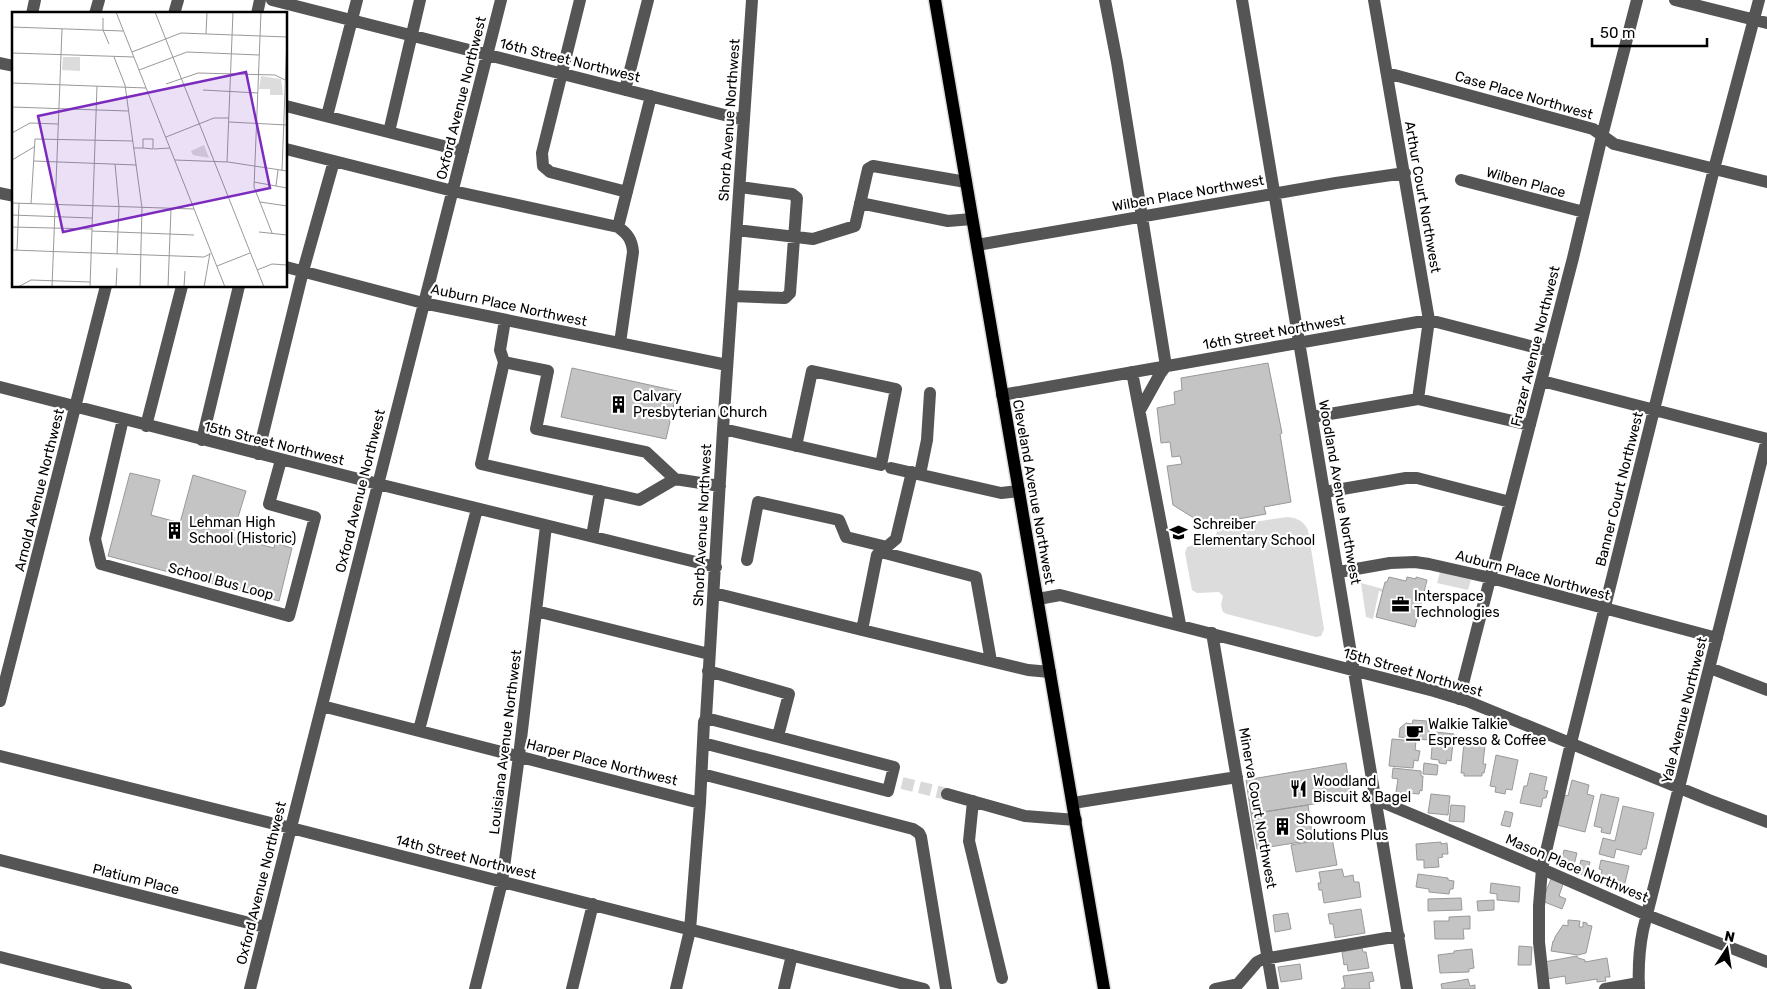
<svg xmlns="http://www.w3.org/2000/svg" width="1767" height="989" font-family="Rubik,sans-serif">
  <rect width="100%" height="100%" fill="#fff"/>
  <!-- green -->
  <path fill="#dcdcdc" d="M1287 517C1297 518 1303 520 1308 530L1324 629 1321 636 1316 637 1227 614 1223 612 1221 605 1223 596 1219 592 1197 593 1192 590 1185 553 1187 547 1214 539 1218 530 1221 527Z
    M1440 572 1471 580 1468 590 1437 583Z
    M1361 583 1383 589V592L1379 591 1373 619 1366 617Z"/>
  <!-- building -->
  <path fill="#c4c4c4" stroke="#999" d="M1268 363 1282 433 1280 434 1291 502 1264 507 1266 514 1205 525 1173 505 1167 466 1182 464 1180 456 1172 457 1170 442 1161 443 1157 408 1175 404 1174 392 1182 390 1181 378Z
    M572 368 677 391 666 439 561 417Z
    M130 473 160 480 151 515 180 523 193 475 246 491 232 537 274 548 275 543 292 548 279 601 108 556Z
    M1389 577 1406 581 1407 577 1416 579V577L1427 580 1415 627 1376 617 1385 582H1387Z
    M1413 720 1427 721V725L1430 726 1428 740 1399 737 1400 728 1406 723 1412 724Z
    M1436 732 1454 734 1451 761 1447 760 1446 764 1439 763V760L1431 759 1433 736H1435Z
    M1392 739 1416 741 1415 750 1420 751 1418 761 1414 760 1413 768 1389 766Z
    M1464 743 1485 745 1483 764H1486L1484 773H1482V776H1464V773H1461Z
    M1496 755 1518 760 1512 790 1506 789 1505 794 1495 792 1496 787 1490 786Z
    M1346 763 1351 798 1251 814 1246 780Z
    M1424 763 1438 765 1437 775 1423 774Z
    M1393 768 1421 771V776H1423L1422 791 1420 790 1419 794 1396 792 1398 779 1392 778Z
    M1530 773 1547 777 1544 790 1548 791 1546 798H1543L1541 807 1520 803 1524 786H1527Z
    M1572 780 1589 785 1587 794 1594 796 1585 832 1557 825 1565 795 1568 796Z
    M1431 794 1450 796 1448 815 1428 813Z
    M1601 794 1619 798 1610 834 1601 832 1602 828 1594 826Z
    M1308 805 1313 840 1257 849 1251 814Z
    M1451 805 1465 806 1464 822 1449 821Z
    M1623 806 1654 813 1646 849H1643L1641 855 1616 849 1614 858 1599 854 1603 838 1615 841Z
    M1505 811 1513 813 1510 827 1501 825Z
    M1332 838 1337 865 1296 872 1291 845Z
    M1441 842V844L1447 843 1448 854H1442L1443 857 1438 858 1439 867 1424 868V860H1417L1416 844Z
    M1564 850 1577 853 1573 869 1560 866Z
    M1581 860 1590 862 1586 876 1578 873Z
    M1601 860 1629 866 1624 887 1599 882 1602 870 1599 869Z
    M1342 869 1344 877 1353 875 1354 882H1359L1361 897 1324 903 1322 890H1319L1318 883H1321L1319 872Z
    M1418 874 1448 878V880L1454 881 1453 889H1450L1449 894 1429 892V889L1416 887Z
    M1551 879 1563 884 1559 896 1566 899 1562 909 1542 901Z
    M1491 883 1520 887 1519 902 1497 900V894L1490 893Z
    M1461 898 1462 910 1428 911V899Z
    M1494 900V910L1478 911 1477 901Z
    M1361 909 1365 933 1335 938 1333 924H1330L1328 914Z
    M1288 913 1291 929 1275 932 1273 915Z
    M1470 916V929H1463L1464 939H1435L1434 921H1449V917Z
    M1568 920 1580 921 1579 927H1583V922L1587 923V925L1592 926 1586 953 1578 955 1551 951 1553 941H1554L1555 937 1563 925 1568 926Z
    M1519 946 1532 947 1531 965H1518Z
    M1362 948 1363 952H1366L1369 968 1348 971 1347 964 1344 965 1342 952Z
    M1472 949 1474 968 1469 969V972L1440 973 1438 955 1454 953V951Z
    M1577 956 1578 958 1585 960V962L1607 958 1610 977H1605L1606 981 1597 982V979L1566 984 1565 976 1547 979 1544 962Z
    M1300 964 1302 979 1281 982 1278 967Z
    M1372 972 1374 981 1369 982 1370 989H1341L1345 987 1343 976Z
    M1468 979 1470 986 1475 985V989H1442L1441 984Z"/>
  <g fill="none" stroke-linecap="round" stroke-linejoin="round">
    <!-- minor-tunnel -->
    <path stroke="#d9d9d9" stroke-width="12" stroke-dasharray="12 6" stroke-linecap="butt" d="M902 783 947 794"/>
    <defs>
      <path id="major" d="M935 0 1104 989"/>
    </defs>
    <!-- major casing -->
    <use href="#major" stroke="#dbdbdb" stroke-width="15"/>
    <!-- minor -->
    <path stroke="#555" stroke-width="12" d="M272 0 744 120
      M580 0 542 153 543 166 550 172 627 192
      M1105 0 1117 62 1166 366
      M1242 0 1407 989
      M1374 0 1429 320 1418 399
      M1675 0 1767 23
      M32 14 35 0
      M95 14 99 0
      M174 14 178 0
      M257 14 260 0
      M0 63 14 66
      M1387 73 1593 129 1614 144 1767 182
      M625 90 648 0
      M286 106 463 151
      M327 116 357 0
      M389 132 420 0
      M286 149 453 191 618 227C628 234 632 240 633 252L620 343
      M1461 180 1584 212
      M0 193 14 196
      M860 203 948 221 972 219
      M618 227 651 96
      M737 230 813 239 855 226 868 169 873 166 966 182
      M977 245 1336 183 1405 173
      M286 267 423 303 727 365
      M732 296 785 298 790 293 797 198 792 194 740 187
      M504 362 500 350 505 320
      M1132 372 1180 624
      M1542 381 1767 439 1643 930C1639 950 1638 968 1639 989
      M0 387 378 484 716 567
      M1002 395 1429 320 1549 351
      M1140 410 1160 374 1166 366
      M1312 417 1418 399 1530 425
      M123 419 95 539 101 564 289 616 315 517 269 504 281 460
      M146 426 182 286
      M723 429 881 465 896 389 812 371 796 446
      M202 440 239 286
      M258 454 303 271 334 161
      M891 468 1001 493 1019 491
      M920 474 927 440 930 393
      M675 479 646 452 536 429 548 371 504 362 481 464 639 500 675 479 720 486
      M1325 492 1406 478H1417L1510 502
      M592 536 600 491
      M881 552 976 577 991 661
      M747 560 758 502 839 520 846 537 887 547
      M1339 572 1390 563 1415 562 1429 564 1491 578 1717 638
      M714 593 862 630 877 555 896 539 912 472
      M1038 599 1060 595 1434 691 1467 701 1709 800 1767 822
      M536 611 709 654
      M862 630 1028 670 1050 672
      M1212 633 1273 989
      M1710 668 1767 690
      M708 671 789 694 778 736
      M1459 699 1573 258 1602 136 1637 0
      M0 701 106 286
      M322 706 700 803
      M419 730 477 509
      M703 743 888 791 894 767 706 718
      M0 756 291 828 924 989
      M702 774 913 829 919 833 921 837 946 989
      M947 794 1025 816 1076 820
      M1375 799 1542 869 1647 915 1767 962
      M973 801 969 841 1002 978
      M1073 803 1237 777
      M0 860 265 927
      M0 957 126 989
      M250 989 501 0
      M475 989 502 882 519 756 546 526
      M572 989 593 904
      M676 989 690 930 700 803 704 722 706 718 723 429 752 0
      M784 989 792 955
      M1215 989 1238 984 1257 962 1263 959 1399 936
      M1544 989 1539 942V906L1542 869 1571 743 1714 169 1759 0
      M1605 989 1639 983"/>
    <!-- major -->
    <use href="#major" stroke="#000" stroke-width="12"/>
  </g>
  <!-- icons -->
  <defs>
    <symbol id="building-bare" viewBox="-9 -9 18 18"><path d="M-4-6H4V6H1V3H-1V6H-4ZM-2.5-4.3h1.7v1.8h-1.7ZM.8-4.3h1.7v1.8H.8ZM-2.5-1h1.7V.8h-1.7ZM.8-1h1.7V.8H.8Z" fill="#000" stroke="#fff" stroke-width="2.5" paint-order="stroke"/></symbol>
    <symbol id="school-bare" viewBox="-9 -9 18 18"><path d="M0-5L7-2L0 1L-7-2ZM-4 1L0 2.5L4 1V4Q0 6-4 4Z" fill="#000" stroke="#fff" stroke-width="2.5" paint-order="stroke"/></symbol>
    <symbol id="office-bare" viewBox="-9 -9 18 18"><path d="M-6-3h4V-5.5h4V-3h4V5H-6ZM-1-4.5V-3h2v-1.5ZM-6 0V1H6V0Z" fill="#000" stroke="#fff" stroke-width="2.5" paint-order="stroke"/></symbol>
    <symbol id="cafe-bare" viewBox="-9 -9 18 18"><path d="M-5.5-4.5H6V0H3Q3 3.5 0 3.5H-2.5Q-5.5 3.5-5.5 0ZM3-3.2v2h1.7v-2ZM-6 4.5H4V6H-6Z" fill="#000" stroke="#fff" stroke-width="2.5" paint-order="stroke"/></symbol>
    <symbol id="restaurant-bare" viewBox="-9 -9 18 18"><path d="M-5-6h1v4h1v-4h1v4h1v-4h1v5L-1.5 .5V6h-2V.5L-5-1ZM5-6V6H3V1.5H1.5Q1.5-4 5-6Z" fill="#000" stroke="#fff" stroke-width="2.5" paint-order="stroke"/></symbol>
  </defs>
  <g fill-rule="evenodd">
    <use href="#building-bare" x="606" y="392" width="25" height="25"/>
    <use href="#building-bare" x="162" y="518" width="25" height="25"/>
    <use href="#school-bare" x="1166" y="520" width="25" height="25"/>
    <use href="#office-bare" x="1388" y="592" width="25" height="25"/>
    <use href="#cafe-bare" x="1402" y="720" width="25" height="25"/>
    <use href="#restaurant-bare" x="1286" y="776" width="25" height="25"/>
    <use href="#building-bare" x="1270" y="814" width="25" height="25"/>
  </g>
  <g text-anchor="middle" stroke-width="4.5" stroke-linejoin="round" paint-order="stroke">
    <!-- street labels -->
    <g font-size="14" fill="#000" stroke="#fff">
      <text transform="translate(570 60) rotate(14)" y="5">16th Street Northwest</text>
      <text transform="translate(1524 95) rotate(16)" y="5">Case Place Northwest</text>
      <text transform="translate(461 98) rotate(-76)" y="5">Oxford Avenue Northwest</text>
      <text transform="translate(729 120) rotate(-86)" y="5">Shorb Avenue Northwest</text>
      <text transform="translate(1526 182) rotate(15)" y="5">Wilben Place</text>
      <text transform="translate(1188 193) rotate(-10)" y="5">Wilben Place Northwest</text>
      <text transform="translate(1423 197) rotate(80)" y="5">Arthur Court Northwest</text>
      <text transform="translate(509 305) rotate(12)" y="5">Auburn Place Northwest</text>
      <text transform="translate(1274 332) rotate(-10)" y="5">16th Street Northwest</text>
      <text transform="translate(1535 346) rotate(-76)" y="5">Frazer Avenue Northwest</text>
      <text transform="translate(274 443) rotate(14)" y="5">15th Street Northwest</text>
      <text transform="translate(1619 489) rotate(-76)" y="5">Banner Court Northwest</text>
      <text transform="translate(39 490) rotate(-76)" y="5">Arnold Avenue Northwest</text>
      <text transform="translate(360 491) rotate(-76)" y="5">Oxford Avenue Northwest</text>
      <text transform="translate(1034 492) rotate(80)" y="5">Cleveland Avenue Northwest</text>
      <text transform="translate(1340 492) rotate(80)" y="5">Woodland Avenue Northwest</text>
      <text transform="translate(702 525) rotate(-87)" y="5">Shorb Avenue Northwest</text>
      <text transform="translate(1533 575) rotate(15)" y="5">Auburn Place Northwest</text>
      <text transform="translate(221 581) rotate(15)" y="5">School Bus Loop</text>
      <text transform="translate(1413 672) rotate(16)" y="5">15th Street Northwest</text>
      <text transform="translate(1684 710) rotate(-76)" y="5">Yale Avenue Northwest</text>
      <text transform="translate(505 742) rotate(-83)" y="5">Louisiana Avenue Northwest</text>
      <text transform="translate(602 762) rotate(14)" y="5">Harper Place Northwest</text>
      <text transform="translate(1258 808) rotate(80)" y="5">Minerva Court Northwest</text>
      <text transform="translate(466 857) rotate(14)" y="5">14th Street Northwest</text>
      <text transform="translate(1577 868) rotate(23)" y="5">Mason Place Northwest</text>
      <text transform="translate(136 879) rotate(14)" y="5">Platium Place</text>
      <text transform="translate(261 883) rotate(-76)" y="5">Oxford Avenue Northwest</text>
    </g>
    <!-- poi labels -->
    <g font-size="14" fill="#000" stroke="#fff" text-anchor="start">
      <text x="633" y="401">Calvary<tspan x="633" dy="16">Presbyterian Church</tspan></text>
      <text x="189" y="527">Lehman High<tspan x="189" dy="16">School (Historic)</tspan></text>
      <text x="1193" y="529">Schreiber<tspan x="1193" dy="16">Elementary School</tspan></text>
      <text x="1414" y="601">Interspace<tspan x="1414" dy="16">Technologies</tspan></text>
      <text x="1428" y="729">Walkie Talkie<tspan x="1428" dy="16">Espresso &amp; Coffee</tspan></text>
      <text x="1313" y="786">Woodland<tspan x="1313" dy="16">Biscuit &amp; Bagel</tspan></text>
      <text x="1296" y="824">Showroom<tspan x="1296" dy="16">Solutions Plus</tspan></text>
    </g>
  </g>
  <!-- overview -->
  <g transform="translate(12 12)">
    <rect width="275" height="275" fill="#fff"/>
    <path d="M51 45H68V59L50 58ZM249 64 269 67 271 83H258V77H247ZM192 133 197 146 181 143 179 139Z" fill="#dcdcdc"/>
    <path fill="none" stroke="#999" stroke-width="1" d="M104 0 213 275M143 0 252 275M249 0 242 175 260 221M91 6V18L97 32M0 15 111 19M194 22 195 0M120 40 169 21 275 25M0 41 122 45M102 45 113 73 130 196 128 275M127 58 175 40 247 43M0 71 134 76M154 72 186 61 263 63 273 68M191 78 246 81M0 95 116 99M217 110 275 113M0 121 18 111 46 112M154 125 202 106H217M122 136H131L141 137V127H131V136M142 137 158 136M0 148 22 135M163 148 216 150 275 159M22 149 124 153M215 150 221 0M103 152 107 195 105 242M270 159 275 25M242 170 275 176M264 174 266 158M248 190 275 194M0 191 182 197M19 192 23 127 121 129M0 203 80 206M0 215 80 217M80 219 182 223M247 220 275 223M0 238 192 245 198 242M5 238 7 191M205 254 238 241M245 258 260 252 275 253M6 275 19 268 78 270M40 275 50 17M78 275 85 74M104 275 105 256M156 275 159 197M172 275 173 259M192 275 198 241"/>
    <path fill="#7b2cbf" fill-opacity="0.15" stroke="#7b2cbf" stroke-width="2.5" d="M234 60 258 176 51 220 26 104Z"/>
    <rect width="275" height="275" fill="none" stroke="#000" stroke-width="2.5"/>
  </g>
  <!-- north arrow -->
  <g transform="translate(1727 949) rotate(12)" stroke="#ffffff" stroke-width="4" paint-order="stroke">
  <path d="M0-4L9 19L0 12L-9 19Z" fill="#000000"/>
  <text y="-8" font-size="14" font-weight="bold" text-anchor="middle" fill="#000000">N</text>
  </g>
  <!-- scale -->
  <path d="M1592 38v8h115v-8" fill="none" stroke="#000000" stroke-width="2.5"/>
  <text x="1600" y="38" font-size="15" fill="#000000" stroke="#ffffff" stroke-width="4" paint-order="stroke">50 m</text>
</svg>
